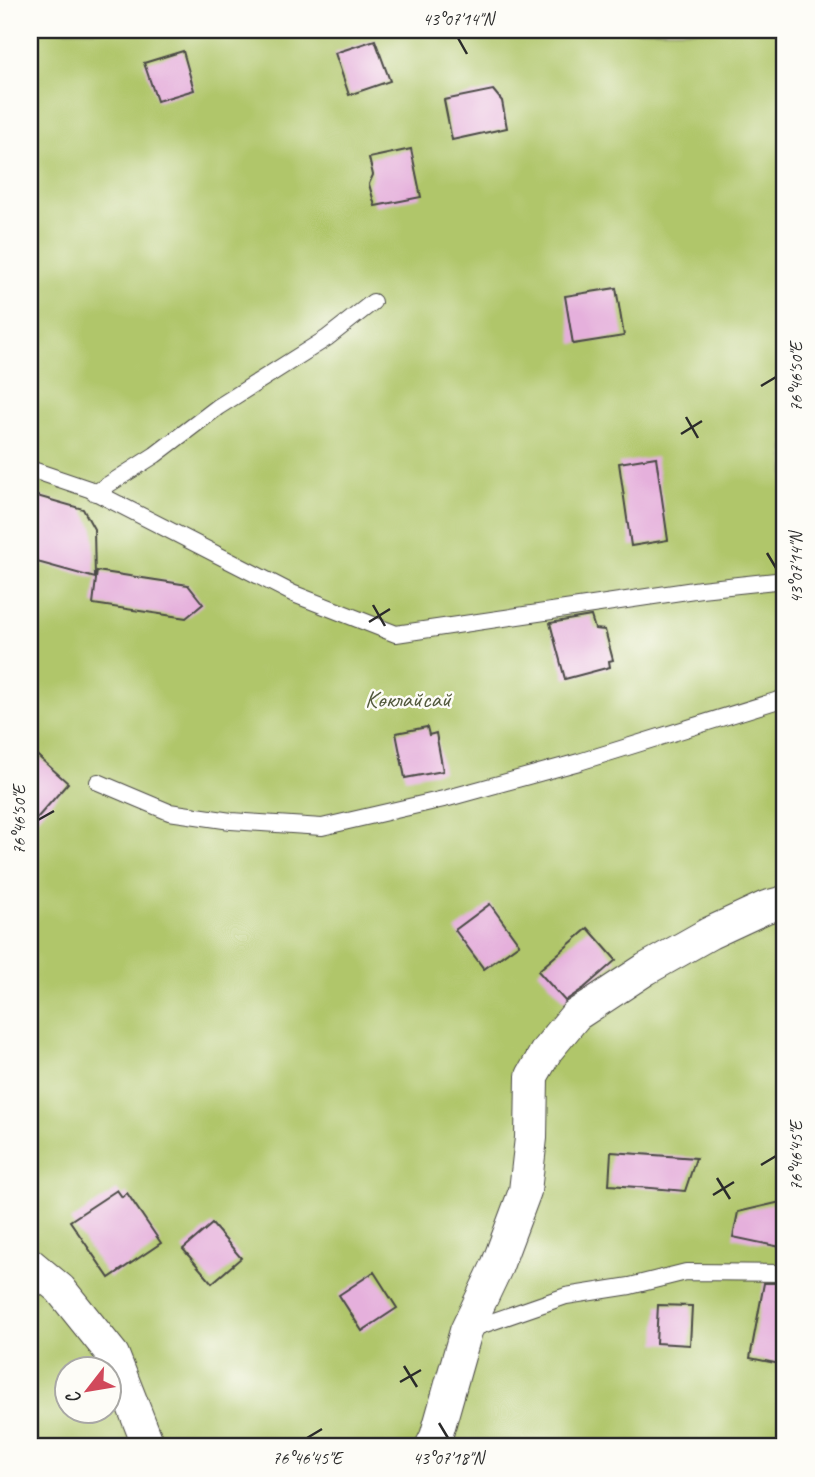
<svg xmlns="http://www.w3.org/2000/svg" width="815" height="1477" font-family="Caveat,sans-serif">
  <rect width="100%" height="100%" fill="#fdfcf7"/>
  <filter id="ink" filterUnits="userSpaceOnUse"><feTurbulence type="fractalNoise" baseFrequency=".0143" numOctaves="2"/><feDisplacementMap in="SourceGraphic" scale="14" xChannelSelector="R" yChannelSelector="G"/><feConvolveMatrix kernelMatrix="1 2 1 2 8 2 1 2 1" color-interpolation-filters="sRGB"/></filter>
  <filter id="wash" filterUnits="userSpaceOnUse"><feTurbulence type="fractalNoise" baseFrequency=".00686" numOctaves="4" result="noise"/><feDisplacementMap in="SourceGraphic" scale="28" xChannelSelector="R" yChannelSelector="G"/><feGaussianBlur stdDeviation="1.57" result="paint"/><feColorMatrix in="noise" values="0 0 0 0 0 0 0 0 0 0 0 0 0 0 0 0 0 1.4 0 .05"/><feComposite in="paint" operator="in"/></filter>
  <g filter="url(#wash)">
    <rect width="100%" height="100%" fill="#f4e9d2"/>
    <!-- green -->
    <path fill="#b0c66b" stroke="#6e784b" stroke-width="2" fill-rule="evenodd" d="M30 30H785V1447H30ZM66 1368H108V1410H66Z"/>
    <g id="blocks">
      <!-- building -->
      <path fill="#e5b0dc" d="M375 40 390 81 349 95 335 53Z
        M183 51 194 90 157 101 144 63Z
        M493 90 502 101 507 128 452 140 444 100Z
        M411 149 421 197 375 206 369 184 373 175 369 158Z
        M616 288 624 336 573 344 565 296Z
        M656 457 668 540 631 546 619 463Z
        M30 494 83 509 94 529 95 578 30 560Z
        M97 571 188 585 203 604 186 618 93 604Z
        M591 616 595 629 605 630 613 660 609 661 610 667 565 679 550 623Z
        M427 727 429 735 436 733 443 771 405 778 396 733Z
        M30 749 68 783 30 826Z
        M490 904 519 944 484 969 455 930Z
        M588 928 616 960 584 988 565 1001 538 971Z
        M611 1152 696 1158 685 1191 651 1188 609 1185Z
        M117 1190 122 1197 127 1193 161 1243 109 1278 70 1221Z
        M785 1201V1248L733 1237 738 1212Z
        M212 1224 241 1258 212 1283 183 1249Z
        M374 1272 397 1308 362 1331 339 1295Z
        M764 1283H785V1365L750 1358Z
        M658 1305 692 1306 690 1345 656 1343Z"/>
    </g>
  </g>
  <g filter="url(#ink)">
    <use href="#blocks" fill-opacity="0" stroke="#494844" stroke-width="2"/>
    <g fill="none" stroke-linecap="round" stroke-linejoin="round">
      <defs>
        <path id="service" d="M30 469 89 489 294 594 396 634 701 589 785 580
          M95 493 155 455 218 407 327 338 373 302
          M98 782 169 812 231 821 322 827 448 798 579 762 785 698
          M468 1330 566 1296 630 1286 686 1272 785 1273"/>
        <path id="minor" d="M30 1264 60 1289 113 1355 149 1447
          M431 1447 436 1437 466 1331 497 1266 525 1191 531 1138 532 1076 547 1050 576 1015 646 969 710 933 766 907 785 902"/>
      </defs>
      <!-- service casing -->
      <use href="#service" stroke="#494844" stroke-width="18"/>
      <!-- minor casing -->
      <use href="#minor" stroke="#494844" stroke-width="34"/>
      <!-- service -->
      <use href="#service" stroke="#fff" stroke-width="16"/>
      <!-- minor -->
      <use href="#minor" stroke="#fff" stroke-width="32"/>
    </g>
  </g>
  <!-- ticks -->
  <path fill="none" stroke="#2b2b2b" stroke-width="2.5" d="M458 38 467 54M761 386 776 377M686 417 698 438M681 434 702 421M767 553 776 568M373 605 385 626M369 622 390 609M38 820 54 811M761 1165 776 1156M717 1178 730 1199M713 1195 734 1182M404 1366 417 1387M400 1382 421 1370M439 1423 448 1438M307 1438 322 1429"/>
  <g text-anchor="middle" stroke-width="5" stroke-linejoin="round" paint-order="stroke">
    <!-- park labels -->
    <g font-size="24" fill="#535a3e" stroke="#fdfcf7">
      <text x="408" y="707">Көклайсай</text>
    </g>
  </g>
  <!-- margin -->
  <rect width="815" height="1477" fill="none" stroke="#fdfcf7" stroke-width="77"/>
  <!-- north arrow -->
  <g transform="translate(88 1390) rotate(239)"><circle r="33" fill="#fdfcf7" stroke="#a9a8a5" stroke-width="2"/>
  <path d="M0-5L12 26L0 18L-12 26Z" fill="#d1495b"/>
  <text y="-10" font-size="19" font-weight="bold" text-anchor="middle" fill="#2b2b2b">С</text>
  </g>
  <rect x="38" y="38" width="738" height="1400" fill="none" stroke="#2b2b2b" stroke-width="2.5"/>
  <g font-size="18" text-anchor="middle" fill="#2b2b2b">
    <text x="458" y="25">43°07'14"N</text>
    <text transform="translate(796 377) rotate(-90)" y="6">76°46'50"E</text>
    <text transform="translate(796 568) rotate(-90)" y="6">43°07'14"N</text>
    <text transform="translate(19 820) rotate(-90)" y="6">76°46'50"E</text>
    <text transform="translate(796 1156) rotate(-90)" y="6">76°46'45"E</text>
    <text x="307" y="1464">76°46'45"E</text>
    <text x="448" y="1464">43°07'18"N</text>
  </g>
</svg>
